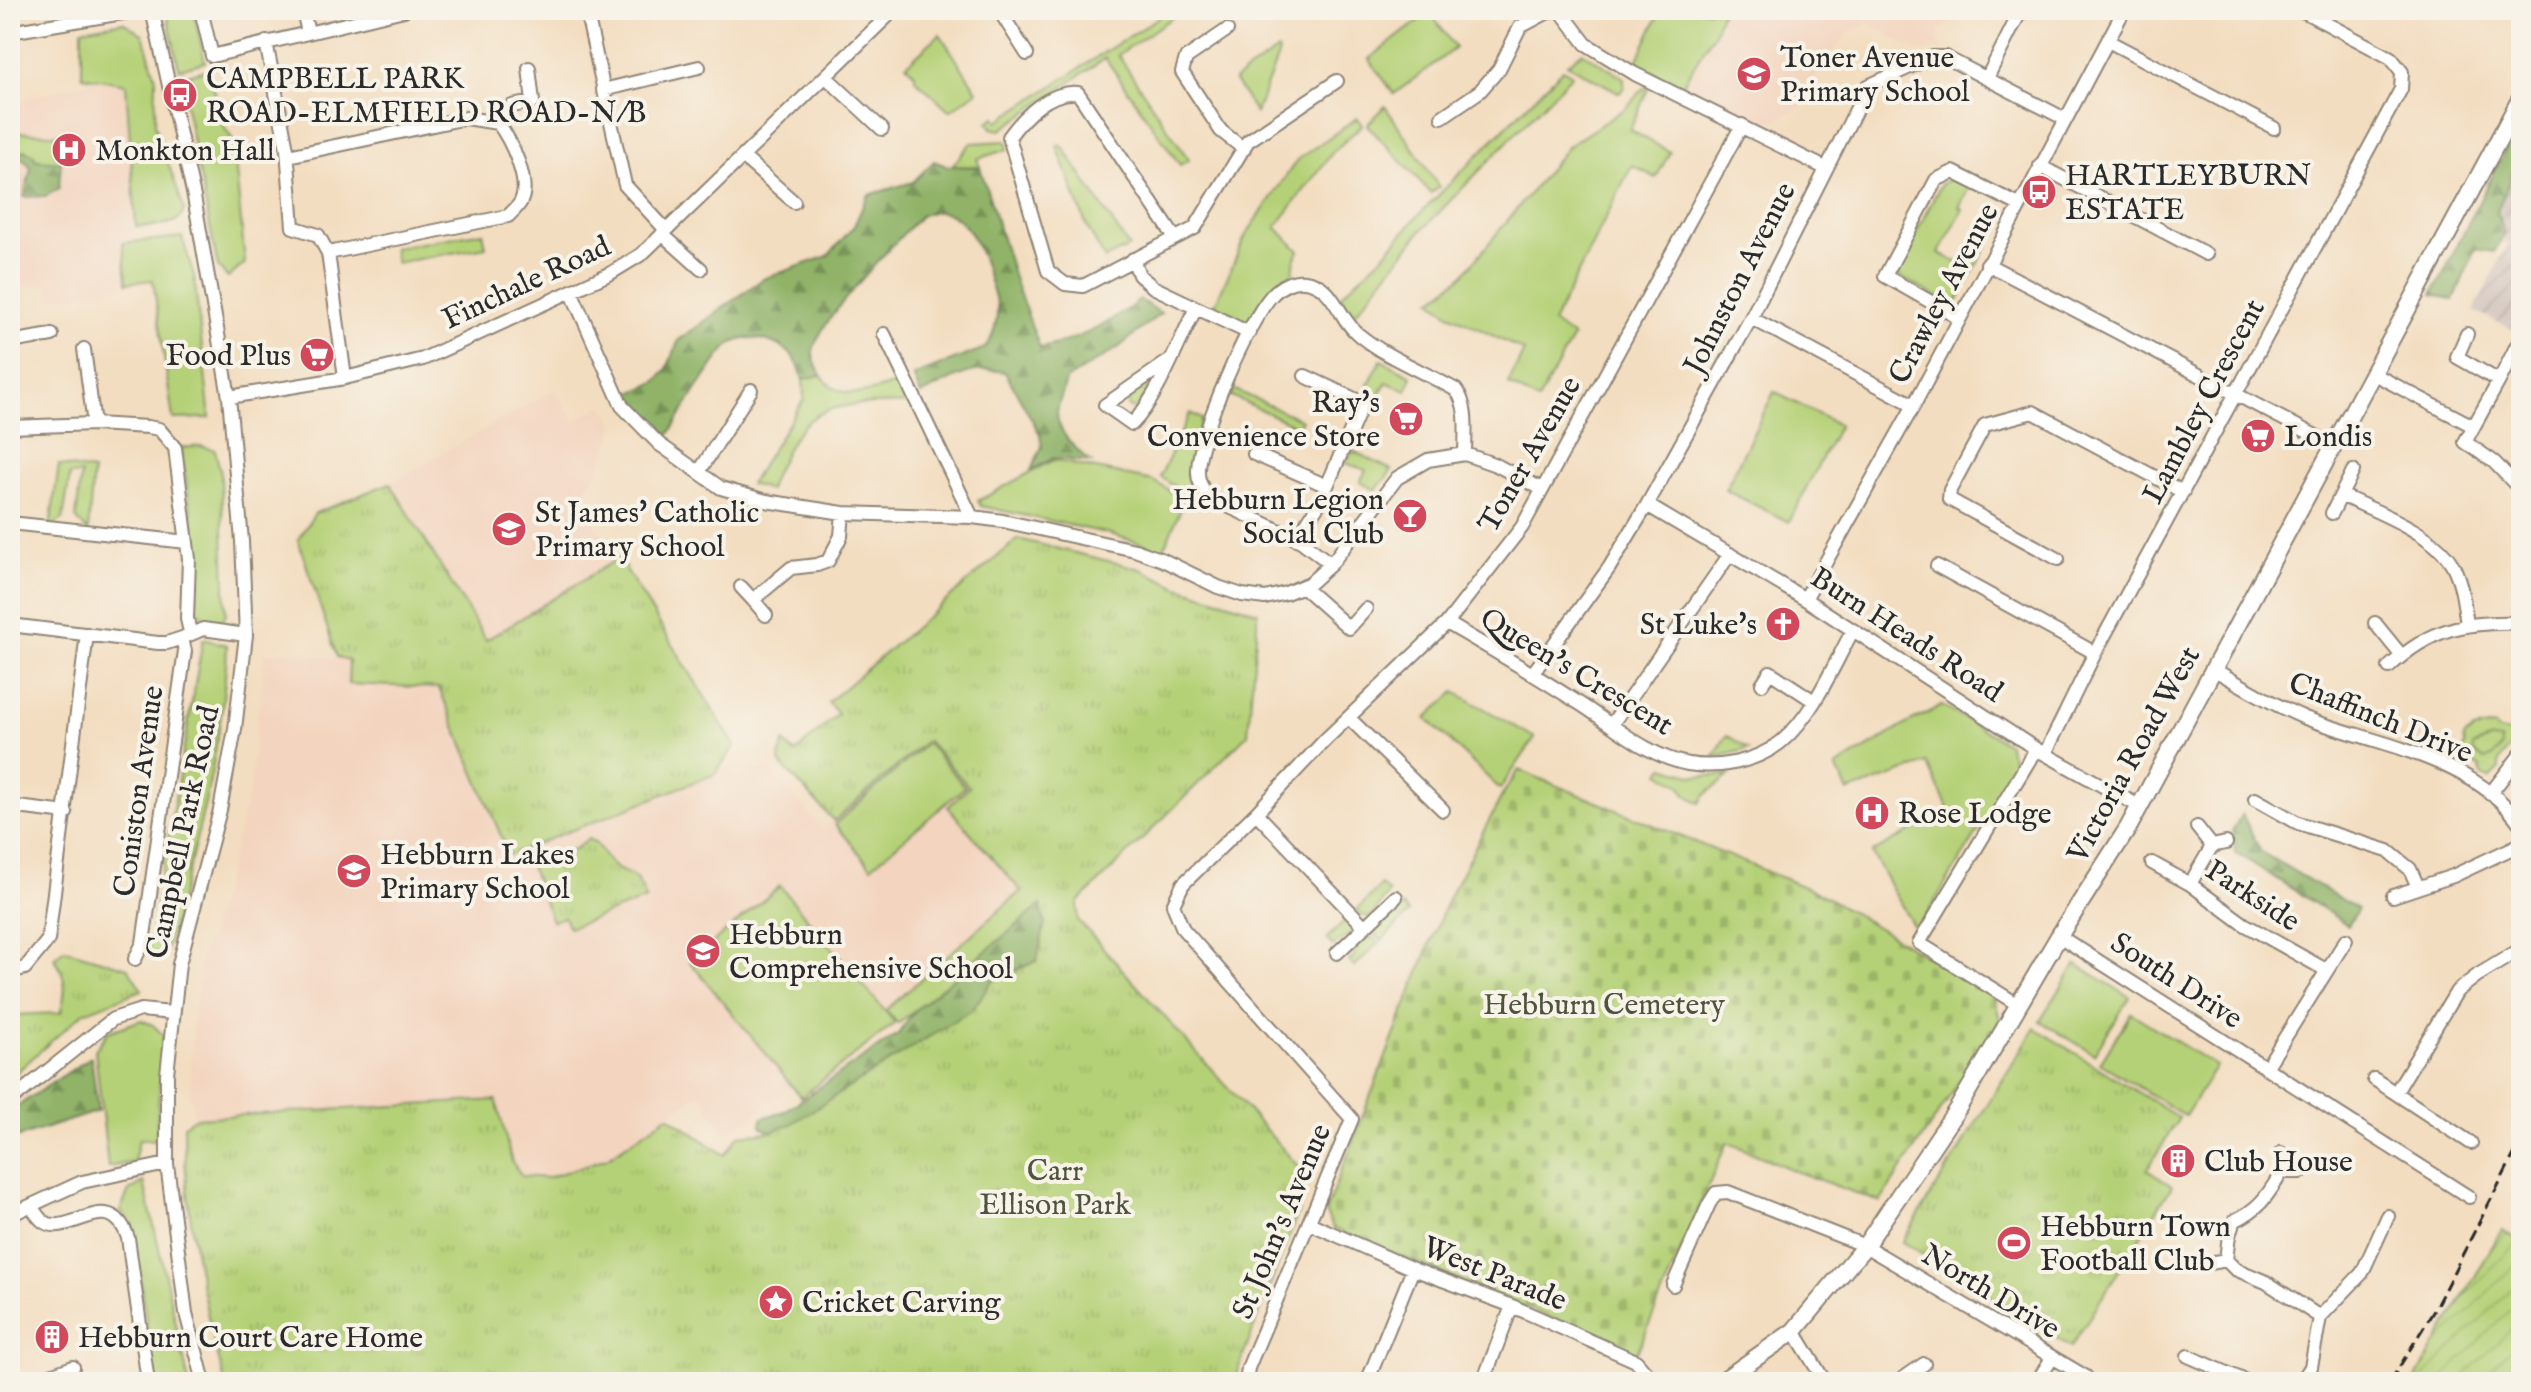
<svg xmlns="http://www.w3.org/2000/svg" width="2531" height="1392" font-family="'IM FELL English',serif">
  <defs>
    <pattern id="industrial-furrows" width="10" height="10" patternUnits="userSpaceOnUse" patternTransform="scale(2)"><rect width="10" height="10" fill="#cfc0ba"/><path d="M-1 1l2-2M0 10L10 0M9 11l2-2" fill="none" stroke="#b2a5a0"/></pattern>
    <pattern id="forest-firs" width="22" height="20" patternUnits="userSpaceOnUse" patternTransform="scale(2)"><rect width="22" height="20" fill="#90b368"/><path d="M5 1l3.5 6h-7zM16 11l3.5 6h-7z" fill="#769256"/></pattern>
    <pattern id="wetland-marsh" width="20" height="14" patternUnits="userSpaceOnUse" patternTransform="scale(2)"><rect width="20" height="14" fill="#b5d177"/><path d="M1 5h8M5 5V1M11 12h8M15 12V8" fill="none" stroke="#9cb467"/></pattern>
    <pattern id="cemetery-stones" width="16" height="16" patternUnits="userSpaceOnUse" patternTransform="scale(2)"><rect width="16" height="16" fill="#b5d177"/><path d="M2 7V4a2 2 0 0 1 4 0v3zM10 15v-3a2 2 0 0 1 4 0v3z" fill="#9cb467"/></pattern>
    <pattern id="park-tufts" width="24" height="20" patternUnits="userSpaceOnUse" patternTransform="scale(2)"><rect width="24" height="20" fill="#b5d177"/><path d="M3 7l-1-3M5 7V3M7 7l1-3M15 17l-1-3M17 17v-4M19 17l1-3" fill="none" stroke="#9cb467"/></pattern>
    <pattern id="garden-furrows" width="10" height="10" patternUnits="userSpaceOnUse" patternTransform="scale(2)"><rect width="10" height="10" fill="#b5d177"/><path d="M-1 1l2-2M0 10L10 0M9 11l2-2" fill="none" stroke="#9cb467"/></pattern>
  </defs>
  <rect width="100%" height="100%" fill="#f7f3e8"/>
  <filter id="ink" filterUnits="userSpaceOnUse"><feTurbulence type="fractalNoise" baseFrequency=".0125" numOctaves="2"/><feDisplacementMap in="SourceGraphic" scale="16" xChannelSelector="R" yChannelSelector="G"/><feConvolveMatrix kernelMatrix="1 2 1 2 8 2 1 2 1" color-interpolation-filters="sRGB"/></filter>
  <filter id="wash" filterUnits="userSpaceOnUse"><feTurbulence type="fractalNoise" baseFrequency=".006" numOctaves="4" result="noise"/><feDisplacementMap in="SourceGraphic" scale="32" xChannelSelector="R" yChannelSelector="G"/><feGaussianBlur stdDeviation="1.8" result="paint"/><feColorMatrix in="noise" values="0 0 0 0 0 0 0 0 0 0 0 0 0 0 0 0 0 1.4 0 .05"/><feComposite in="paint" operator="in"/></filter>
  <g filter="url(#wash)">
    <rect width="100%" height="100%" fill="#f3ddc0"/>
    <!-- built -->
    <path fill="#f3d4be" d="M1722 10H1967L1938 32 1941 48 1921 52 1867 23 1851 31 1826 58 1801 107 1770 123 1744 119 1682 88 1714 33Z
      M93 81 125 86 134 239 119 241 124 287 52 299 48 285 10 289V103Z
      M555 390 574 420 603 405 616 424 598 472 579 501 619 558 486 641 390 483Z
      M286 652 349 661V684L439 688 509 855 743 762 751 771 770 769 823 829 927 739 970 788 948 807 1021 892 886 1009 898 1024 800 1098 791 1087 726 1135 700 1093 607 1158 547 1178 522 1176 512 1162 496 1100 194 1118 190 1090 191 1039 201 959 221 896 249 793 265 654Z"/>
    <!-- industrial -->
    <path fill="url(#industrial-furrows)" d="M2521 161V333L2474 311 2508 244 2490 225Z"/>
    <!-- grass -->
    <path fill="#b5d177" stroke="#707e51" stroke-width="2" d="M166 10H193L205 62 179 69Z
      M1170 10H1183L1118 55 1189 160 1180 165 1105 58 1001 130 992 128 988 122 995 117 998 121Z
      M1661 10H1722L1714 33 1681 87 1636 63Z
      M1430 12 1455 48 1394 94 1369 59Z
      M123 22 143 35 156 78 155 125 184 209C181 228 152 225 136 227L126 84 82 76V29Z
      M940 34 977 91 950 111 915 79V74L906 65Z
      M1278 50 1279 53 1256 113 1234 80Z
      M1582 52 1624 78V87L1620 93 1567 64Z
      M209 69 224 127 233 140 245 263 228 278 218 267 180 77Z
      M1563 69 1572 75 1421 231 1354 315 1340 296 1384 255 1414 220Z
      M1643 88 1648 89 1630 130 1670 152 1656 178 1632 165 1553 323 1573 337 1538 401 1508 384 1524 351 1449 314 1432 300 1464 274 1568 146 1626 108Z
      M1385 106 1439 187 1431 193 1367 125Z
      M10 117 13 132 70 135 69 146 61 148V162L35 160 24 150 18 156 10 153Z
      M1357 118 1362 125 1333 152 1276 227 1299 251 1295 259 1293 273 1272 286 1250 320 1243 321 1214 307 1246 235 1297 160Z
      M1006 141 1008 149 977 159 980 167 952 166 971 143Z
      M1061 144 1129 247 1105 259 1087 227 1057 146Z
      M10 163C20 170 21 176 19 189L10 193Z
      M1952 178 1970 186 1959 207 1963 209 1939 253 1966 267 1985 232 1992 236 1956 304H1950L1898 276 1897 270 1941 184Z
      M483 232 486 247 396 263 393 248Z
      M182 237 194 276 210 418 173 419 153 280 127 283 123 243Z
      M1381 360 1412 376 1406 391 1387 382 1376 400 1364 393Z
      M821 375C842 404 872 392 901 382L912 403C860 406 814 395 787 449 780 463 773 475 769 490L750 484 804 399 803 379Z
      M1153 379 1137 410 1128 407 1130 395Z
      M1233 389 1302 420 1298 427 1231 396Z
      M1774 392 1839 425 1789 522 1725 490Z
      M1190 413 1202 419 1193 448V488L1207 504 1191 497 1160 477Z
      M201 446 215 450 221 474 226 614 223 621 206 619 195 607 197 550 181 448Z
      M1353 451 1392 470 1376 490 1360 482 1366 470 1345 463Z
      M1053 460 1153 481 1185 500 1163 550 1110 534 981 506 978 501Z
      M59 465 93 471 88 532 76 518 81 474 70 475 63 519 50 528Z
      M203 639 227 645C223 753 194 851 165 955L148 952Z
      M1455 692 1535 738 1500 789 1426 718Z
      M1942 706 2008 744 2016 771 1916 931 1872 853 1949 810 1927 763 1848 792 1836 767 1910 722Z
      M2494 726 2499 731 2509 733 2514 730 2520 738 2513 742 2499 762V769L2489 779 2482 776 2480 768 2459 755 2465 746 2464 737 2474 730Z
      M1727 735 1748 749 1713 758Z
      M927 743 965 787 871 867 835 824Z
      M1664 767 1694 776 1730 775C1719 785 1707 790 1700 803L1687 795 1679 784 1660 773Z
      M1381 885 1389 893C1379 903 1383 907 1368 917L1361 915 1357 910Z
      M780 886 895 1023 801 1097 690 962Z
      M1403 906 1409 913 1381 941 1372 931 1388 914H1395Z
      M1349 917 1354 922 1353 932 1333 946 1326 939Z
      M1368 934 1378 943 1354 967 1349 961 1354 957V948Z
      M2076 964 2130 997 2094 1054 2040 1021Z
      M2131 1013 2216 1066 2185 1116 2100 1063Z
      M141 1020 153 1025 163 1035 156 1140 139 1139 134 1162 108 1167 95 1050 108 1032Z
      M144 1182 189 1382H155L132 1224 120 1211 129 1191Z"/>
    <!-- forest -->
    <path fill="url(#forest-firs)" stroke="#5e6f4a" stroke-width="2" d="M2511 138 2521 146V153L2496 213 2505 233 2494 252 2475 249 2454 300 2433 294Z
      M24 150 33 154 36 160 61 162 59 188 46 196 24 197 31 168 26 161 18 156Z
      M934 161 946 166 980 167 1016 284 1040 348C1078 341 1109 324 1140 300L1161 313 1118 348 1066 380C1064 390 1058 403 1057 413 1057 432 1077 451 1091 462L1054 458 1031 470 1042 447 1040 434 1005 372C968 365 953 379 921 395L913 376 985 348C995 335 998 320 997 303 985 270 971 193 920 216 897 241 816 323 813 352 812 360 818 368 821 375L803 379C798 360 791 350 773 343 760 337 744 336 731 344 715 356 680 417 668 436L629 394 656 382 666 371 679 340 763 279 828 256 854 226 868 195 913 182Z
      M2242 814 2261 852 2358 909 2348 925 2235 852 2233 830Z
      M1041 905 1045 924 1037 961 992 981 973 1009 791 1124 771 1132 761 1126 762 1118 785 1111 898 1034 916 1009Z
      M91 1057 98 1111 10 1140V1111Z"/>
    <!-- wetland -->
    <path fill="url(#wetland-marsh)" stroke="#707e51" stroke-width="2" d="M2492 739 2501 740 2502 747 2494 756 2485 760 2473 752V746Z"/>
    <!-- cemetery -->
    <path fill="url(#cemetery-stones)" stroke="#707e51" stroke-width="2" d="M1519 770 1819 893 1994 996 2000 1020 1880 1202 1798 1172 1727 1142 1637 1353 1334 1229 1325 1212 1447 901 1504 792Z"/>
    <!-- park -->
    <path fill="url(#park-tufts)" stroke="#707e51" stroke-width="2" d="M390 483 486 640 619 558 735 746 715 774 509 855 439 688 348 684 349 661 337 657 298 540 315 513Z
      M1018 539 1141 569 1176 586 1258 612 1248 734 1078 903V920L1307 1176 1298 1213 1239 1367 1236 1382H225C201 1299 185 1212 184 1125L194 1118 496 1100 512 1162 522 1176 547 1178 607 1158 668 1116 725 1155 739 1135 771 1132 791 1124 973 1009 992 981 1037 961 1045 924 1041 905 898 1024 886 1010 1021 891 948 807 969 787 927 740 834 821 781 764 779 757 784 742 795 753 838 714 828 702Z
      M588 839C601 844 601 854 610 863 628 881 634 864 646 899L569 928 564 917 552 921 529 863 552 852 563 853 575 849Z
      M64 949 128 968 142 990 84 1012 10 1078V1015L60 1013C67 992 67 977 54 958Z
      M2035 1028 2179 1118 2147 1170 2172 1186 2071 1347 1902 1242Z"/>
    <!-- garden -->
    <path fill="url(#garden-furrows)" stroke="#707e51" stroke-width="2" d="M2502 1230 2521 1242V1382H2414Z"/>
  </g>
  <g filter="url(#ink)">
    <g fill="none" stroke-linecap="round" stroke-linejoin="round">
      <defs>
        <path id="minor" d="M152 10 194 197 229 397 242 541 246 635 235 729 220 810 179 964 167 1074V1164L186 1313 204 1382
          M201 10 212 56 404 10
          M303 10 308 33
          M586 10 625 185 666 230
          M999 10 1027 54
          M1560 10 1586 44 1635 74 1825 168
          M1227 30 1186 58 1182 72 1221 131 1244 149
          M10 32 140 10
          M2108 41 2274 128
          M266 42 287 149 293 227 318 235 328 253 345 378
          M826 77 882 129
          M1987 78 2018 16 2025 10
          M603 90 699 67
          M1442 117 1480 91 1499 69 1520 27 1552 10
          M288 156 466 118 498 123 512 106 533 102 529 68
          M743 157 794 202
          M2040 166 2206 254
          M662 234 701 269
          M1175 238 1078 93C1050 90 1024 116 1009 137L1048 271 1065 284 1083 286 1195 228 1248 141 1337 81
          M328 253 508 216C512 212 519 206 521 201 531 181 510 139 498 123
          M1133 259 1139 275 1153 287 1249 333
          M1987 264 2333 445
          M571 291 622 406 659 444 721 488 766 501 843 513 972 517 1003 521 1135 550 1163 560 1218 587 1242 595 1265 598 1286 593 1310 583 1331 564 1397 478 1428 460 1465 454 1496 465 1542 489
          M1751 318 1914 405
          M1959 318 1885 276 1936 180 1953 172 2019 205
          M884 334 972 517
          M2467 334 2457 357 2499 381 2465 442 2494 462 2521 490
          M10 342 52 335
          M84 349 94 424
          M1169 361 1105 405 1132 424C1158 398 1179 341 1196 308
          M2372 373 2473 426
          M2499 381 2517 345
          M229 397 345 378 423 359 611 273 642 254 894 10
          M10 427 94 424 148 427 159 429 175 448 189 559 187 619 190 632
          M1254 454 1327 486
          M699 472 751 390
          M2341 495C2374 511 2433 532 2452 564 2462 582 2464 605 2467 624
          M1647 505 1805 599 2036 749 2139 806
          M2332 513 2353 471
          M10 523 187 542
          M1296 539 1320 502 1363 403 1305 376
          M2058 559 1949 499 1950 490 1985 425 2033 412 2183 492
          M1331 564 1301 541 1209 497C1202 488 1197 481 1198 469 1200 432 1247 323 1272 295 1280 286 1293 279 1305 281 1335 285 1338 319 1359 335 1387 358 1425 372 1456 390 1469 406 1465 434 1465 454
          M1937 566 2095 653
          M741 587 753 600
          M1303 587 1349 628 1366 609
          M1805 599 1914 405 2124 10
          M766 615 753 600 791 568 817 565 828 561 841 536 843 513
          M1447 623C1491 649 1534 674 1577 702 1611 723 1648 757 1688 764 1719 769 1756 762 1781 742 1814 714 1832 668 1853 630
          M2375 623 2401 655
          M10 625 158 643H167L182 638
          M2389 667C2431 628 2465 621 2521 623
          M2213 669C2243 686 2273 705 2305 718 2375 744 2476 758 2521 825
          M1533 673 1609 568 1647 505 1751 318 1868 86 1932 57H1945L2065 119
          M1762 684 1770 672 1814 701
          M1349 718 1443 810
          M1612 724 1730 554
          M2045 754 2095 653 2401 89 2402 72 2391 58 2301 10
          M2490 794 2521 754
          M2255 799 2298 823 2388 851 2410 869 2418 887
          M10 806 66 813
          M1256 813 1365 927
          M2197 827 2212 846 2226 843
          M2152 863 2190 884 2244 924 2326 970
          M2190 884 2212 846
          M2393 896 2453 876 2521 844
          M2059 936 2469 1197
          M1337 953 1396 897
          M135 959 143 943 185 651 182 638 203 629 246 635
          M10 972 25 968 48 940 87 634
          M2017 1004 1919 943 2036 749
          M2266 1068 2346 940
          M2374 1079 2471 1143
          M2396 1092 2457 991 2478 975 2521 949
          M10 1101 113 1019 141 1010 172 1013
          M2281 1153 2282 1172
          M32 1207C35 1212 39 1219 44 1222 70 1238 110 1185 128 1238L148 1382
          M10 1215 82 1182 167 1164
          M1309 1223 1413 1269 1512 1306 1636 1361 1654 1382
          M2209 1263 2226 1260
          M1673 1285 1709 1204 1716 1193 1728 1192 1865 1246 2086 1377 2088 1382
          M2320 1317 2362 1273 2388 1216
          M1794 1331 1825 1382
          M2188 1356 2248 1382
          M31 1382 73 1367
          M1246 1382 1248 1368 1352 1119 1183 929 1173 905 1183 884 1256 813 1325 740 1447 623 1522 527 1742 125
          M1367 1382 1413 1269
          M1483 1382 1512 1306
          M1898 1382 1924 1364
          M2037 1382 2052 1358
          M2301 1382 2311 1367 2320 1317 2266 1282 2235 1269 2226 1260 2229 1235 2234 1221C2261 1208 2267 1196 2282 1172H2301"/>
        <path id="major" d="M1721 1382 1794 1331 1865 1246 1958 1108 2059 936 2128 828 2521 98"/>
      </defs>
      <!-- minor casing -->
      <use href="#minor" stroke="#8f8476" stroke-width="16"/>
      <!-- major casing -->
      <use href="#major" stroke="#8f8476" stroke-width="20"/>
      <!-- minor -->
      <use href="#minor" stroke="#fff" stroke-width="12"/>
      <!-- major -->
      <use href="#major" stroke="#fff" stroke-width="16"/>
      <!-- rail -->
      <path stroke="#2b2b2b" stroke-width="3" stroke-dasharray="12 6" stroke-linecap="butt" d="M2390 1382 2433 1312 2521 1141"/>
    </g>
  </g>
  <!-- icons -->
  <defs>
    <symbol id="school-disc" viewBox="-11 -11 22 22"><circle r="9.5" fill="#d1495b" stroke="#f7f3e8"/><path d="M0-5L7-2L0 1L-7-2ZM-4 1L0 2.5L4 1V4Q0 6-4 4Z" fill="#fff"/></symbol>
    <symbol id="bus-disc" viewBox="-11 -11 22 22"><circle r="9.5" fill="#d1495b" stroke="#f7f3e8"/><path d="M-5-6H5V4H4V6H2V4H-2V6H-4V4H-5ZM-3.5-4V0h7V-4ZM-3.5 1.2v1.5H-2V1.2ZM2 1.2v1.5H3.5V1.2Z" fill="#fff"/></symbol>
    <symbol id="hospital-disc" viewBox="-11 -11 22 22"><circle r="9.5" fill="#d1495b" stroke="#f7f3e8"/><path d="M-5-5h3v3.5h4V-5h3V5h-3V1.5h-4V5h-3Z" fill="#fff"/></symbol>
    <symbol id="supermarket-disc" viewBox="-11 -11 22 22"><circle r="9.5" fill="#d1495b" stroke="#f7f3e8"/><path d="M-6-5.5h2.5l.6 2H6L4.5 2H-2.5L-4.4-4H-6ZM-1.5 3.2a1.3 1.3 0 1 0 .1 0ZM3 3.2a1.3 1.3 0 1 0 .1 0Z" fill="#fff"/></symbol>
    <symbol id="bar-disc" viewBox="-11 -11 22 22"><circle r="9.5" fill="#d1495b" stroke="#f7f3e8"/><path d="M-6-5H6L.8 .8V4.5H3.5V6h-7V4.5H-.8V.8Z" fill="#fff"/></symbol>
    <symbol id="church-disc" viewBox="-11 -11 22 22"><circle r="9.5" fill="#d1495b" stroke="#f7f3e8"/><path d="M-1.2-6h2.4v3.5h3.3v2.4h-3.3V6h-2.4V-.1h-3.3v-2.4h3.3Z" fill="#fff"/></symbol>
    <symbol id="building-disc" viewBox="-11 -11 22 22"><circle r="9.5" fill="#d1495b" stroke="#f7f3e8"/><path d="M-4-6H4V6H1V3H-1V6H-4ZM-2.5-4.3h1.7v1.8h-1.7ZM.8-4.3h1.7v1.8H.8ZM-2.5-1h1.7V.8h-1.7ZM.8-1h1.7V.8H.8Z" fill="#fff"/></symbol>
    <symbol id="stadium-disc" viewBox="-11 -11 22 22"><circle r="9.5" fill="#d1495b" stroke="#f7f3e8"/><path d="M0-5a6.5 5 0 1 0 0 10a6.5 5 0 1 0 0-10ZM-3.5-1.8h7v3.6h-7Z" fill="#fff"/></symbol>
    <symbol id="sight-disc" viewBox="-11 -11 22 22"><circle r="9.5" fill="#d1495b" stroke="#f7f3e8"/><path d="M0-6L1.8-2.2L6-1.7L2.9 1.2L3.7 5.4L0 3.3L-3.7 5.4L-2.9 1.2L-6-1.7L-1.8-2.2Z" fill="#fff"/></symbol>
  </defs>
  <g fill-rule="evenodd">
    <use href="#school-disc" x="1734" y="54" width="40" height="40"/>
    <use href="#bus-disc" x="160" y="75" width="40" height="40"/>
    <use href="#hospital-disc" x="49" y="130" width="40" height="40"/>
    <use href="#bus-disc" x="2019" y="172" width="40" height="40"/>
    <use href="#supermarket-disc" x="297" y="335" width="40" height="40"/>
    <use href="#supermarket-disc" x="1386" y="399" width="40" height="40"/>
    <use href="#supermarket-disc" x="2238" y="416" width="40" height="40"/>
    <use href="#bar-disc" x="1390" y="496" width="40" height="40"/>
    <use href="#school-disc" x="489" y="509" width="40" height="40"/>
    <use href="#church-disc" x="1763" y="604" width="40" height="40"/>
    <use href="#hospital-disc" x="1852" y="793" width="40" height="40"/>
    <use href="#school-disc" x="334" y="851" width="40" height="40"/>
    <use href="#school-disc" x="683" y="931" width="40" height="40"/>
    <use href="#building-disc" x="2158" y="1141" width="40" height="40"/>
    <use href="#stadium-disc" x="1994" y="1223" width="40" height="40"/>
    <use href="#sight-disc" x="756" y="1282" width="40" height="40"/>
    <use href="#building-disc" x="32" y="1317" width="40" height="40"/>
  </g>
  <g text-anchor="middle" stroke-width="8" stroke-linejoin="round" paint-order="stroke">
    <!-- poi labels -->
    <g font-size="30" fill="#2b2b2b" stroke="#f7f3e8" text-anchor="start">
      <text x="1780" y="67">Toner Avenue<tspan x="1780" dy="34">Primary School</tspan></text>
      <text x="206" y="88">CAMPBELL PARK<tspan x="206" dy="34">ROAD-ELMFIELD ROAD-N/B</tspan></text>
      <text x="95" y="160">Monkton Hall</text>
      <text x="2065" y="185">HARTLEYBURN<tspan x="2065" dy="34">ESTATE</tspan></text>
      <text x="291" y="365" text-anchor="end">Food Plus</text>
      <text x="1380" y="412" text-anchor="end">Ray's<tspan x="1380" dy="34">Convenience Store</tspan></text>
      <text x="2284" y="446">Londis</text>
      <text x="1384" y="509" text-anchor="end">Hebburn Legion<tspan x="1384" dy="34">Social Club</tspan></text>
      <text x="535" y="522">St James' Catholic<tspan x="535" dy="34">Primary School</tspan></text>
      <text x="1757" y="634" text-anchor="end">St Luke's</text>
      <text x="1898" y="823">Rose Lodge</text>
      <text x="380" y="864">Hebburn Lakes<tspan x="380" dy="34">Primary School</tspan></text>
      <text x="729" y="944">Hebburn<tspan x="729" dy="34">Comprehensive School</tspan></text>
      <text x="2204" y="1171">Club House</text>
      <text x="2040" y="1236">Hebburn Town<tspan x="2040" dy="34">Football Club</tspan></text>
      <text x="802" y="1312">Cricket Carving</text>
      <text x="78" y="1347">Hebburn Court Care Home</text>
    </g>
    <!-- street labels -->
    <g font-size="30" fill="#2b2b2b" stroke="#f7f3e8">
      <text transform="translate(1739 278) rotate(-63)" y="10">Johnston Avenue</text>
      <text transform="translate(526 282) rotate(-25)" y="10">Finchale Road</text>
      <text transform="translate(1943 293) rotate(-62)" y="10">Crawley Avenue</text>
      <text transform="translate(2203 401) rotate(-62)" y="10">Lambley Crescent</text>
      <text transform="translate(1529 454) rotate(-60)" y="10">Toner Avenue</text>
      <text transform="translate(1907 634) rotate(33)" y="10">Burn Heads Road</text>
      <text transform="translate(1577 671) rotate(31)" y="10">Queen's Crescent</text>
      <text transform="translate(2381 717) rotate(22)" y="10">Chaffinch Drive</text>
      <text transform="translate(2133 754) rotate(-61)" y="10">Victoria Road West</text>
      <text transform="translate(138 791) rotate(-82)" y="10">Coniston Avenue</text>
      <text transform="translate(182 832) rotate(-78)" y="10">Campbell Park Road</text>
      <text transform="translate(2253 895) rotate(33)" y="10">Parkside</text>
      <text transform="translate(2177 980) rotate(33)" y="10">South Drive</text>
      <text transform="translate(1281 1221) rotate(-67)" y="10">St John's Avenue</text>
      <text transform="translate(1495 1273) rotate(22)" y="10">West Parade</text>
      <text transform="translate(1991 1291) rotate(31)" y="10">North Drive</text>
    </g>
    <!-- park labels -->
    <g font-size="30" fill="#4e543e" stroke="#f7f3e8">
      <text x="1604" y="1014">Hebburn Cemetery</text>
      <text x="1055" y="1180">Carr<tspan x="1055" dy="34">Ellison Park</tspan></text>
    </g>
  </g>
  <!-- margin -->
  <rect width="2531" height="1392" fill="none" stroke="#f7f3e8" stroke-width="40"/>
</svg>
